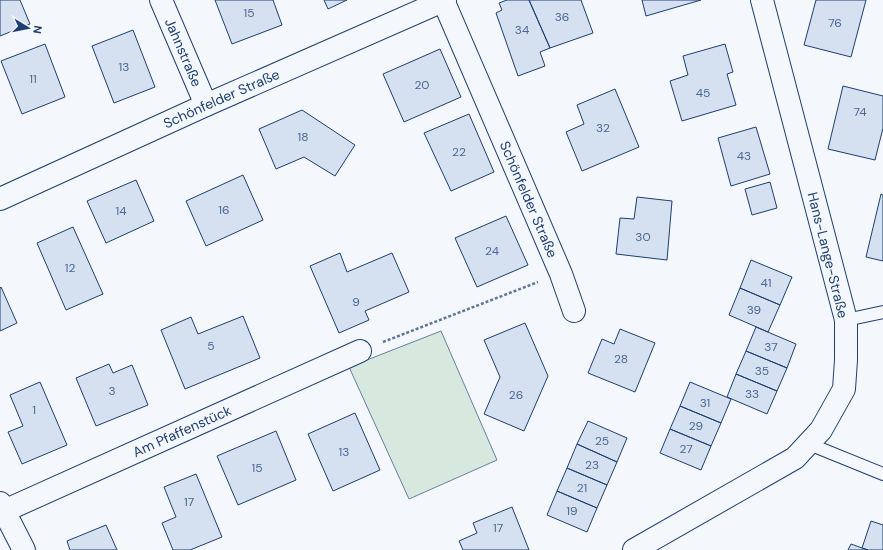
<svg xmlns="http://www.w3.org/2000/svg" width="883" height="550" font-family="'DM Sans',sans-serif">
  <rect width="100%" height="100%" fill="#f4f7fb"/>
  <!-- green -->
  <path fill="#d7e8df" stroke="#687fa3" d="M441 331 497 460 409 499 349 367Z"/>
  <!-- building -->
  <path fill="#d5e0f0" stroke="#1d3f73" d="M0 0H20L30 24 0 36Z
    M215 0H273L282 25 232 44Z
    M324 0H347L328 9Z
    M507 0H529L550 48 540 52 545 66 518 76 496 13 502 10 499 3Z
    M529 0H581L593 33 550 48Z
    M642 0H701L646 16Z
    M816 0H866L851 57 804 45Z
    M133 30 155 87 114 103 92 46Z
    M45 44 65 97 22 114 1 61Z
    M725 44 733 72 727 74 736 105 682 121 670 81 688 75 683 56Z
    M440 49 461 97 404 122 383 74Z
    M843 86 883 96V128L875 160 828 149Z
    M615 89 639 147 582 171 566 132 584 124 577 105Z
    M302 110 355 145 335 176 304 157 276 169 259 129Z
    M469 114 494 172 451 191 424 133Z
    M756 127 770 174 731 186 718 138Z
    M243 175 263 220 206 246 186 201Z
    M136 180 154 221 106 243 87 201Z
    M770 182 777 208 752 215 745 189Z
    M881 194 883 195V261L866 257Z
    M637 197 672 201 667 260 616 254 620 218 634 219Z
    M506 216 528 265 477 287 455 238Z
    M73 227 103 294 66 310 37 243Z
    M340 253 347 272 392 253 409 292 365 311 369 320 339 333 310 266Z
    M751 260 792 277 780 305 740 288Z
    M1 287 17 323 0 331V288Z
    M740 288 780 305 768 332 729 315Z
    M243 316 260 358 185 389 161 330 191 317 198 334Z
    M525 323 548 376 524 431 484 414 500 377 484 340Z
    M756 327 796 344 787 368 746 351Z
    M620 329 655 343 635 392 588 373 602 339 614 344Z
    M746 351 787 368 777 391 736 374Z
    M109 364 113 373 132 365 148 405 96 426 76 378Z
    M736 374 777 391 767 414 727 397Z
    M40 382 67 445 22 464 8 432 23 426 10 395Z
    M690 382 731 399 721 423 680 406Z
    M680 406 721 423 711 446 670 429Z
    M355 413 380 470 333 491 308 434Z
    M588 421 627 438 617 462 577 444Z
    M670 429 711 446 701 470 660 453Z
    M276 431 296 480 238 505 217 456Z
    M577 444 617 462 607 485 567 468Z
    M567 468 607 485 597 508 557 491Z
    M196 474 222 537 190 550H173L162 523 176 517 164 487Z
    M557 491 597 508 587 532 547 515Z
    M512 507 529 550H463L459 541 477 533 473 523Z
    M871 521 883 525V550H868L862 548Z
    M106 525 117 550H70L67 541Z
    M851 544 862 548 868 550H848Z"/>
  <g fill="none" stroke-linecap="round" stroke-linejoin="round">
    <defs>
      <path id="lane" d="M846 320 883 312
        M809 444 883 474"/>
      <g id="street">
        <path id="s1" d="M161 0 206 105"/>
        <path id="s2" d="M443 0 561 274 574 311"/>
        <path id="s3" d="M0 199 206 105 445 0"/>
        <path d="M0 503 24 550"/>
        <path id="s4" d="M4 511 360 351"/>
        <path d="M634 550 795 458 821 430 844 389 846 360V320L762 0"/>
      </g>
    </defs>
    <!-- lane casing -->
    <use href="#lane" stroke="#1d3f73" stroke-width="14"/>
    <!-- street casing -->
    <use href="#street" stroke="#1d3f73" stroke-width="24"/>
    <!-- path -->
    <path stroke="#5e769c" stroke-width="2.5" stroke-dasharray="3 2" stroke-linecap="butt" d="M383 342 538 282"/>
    <!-- lane -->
    <use href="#lane" stroke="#f4f7fb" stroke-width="12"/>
    <!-- street -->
    <use href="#street" stroke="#f4f7fb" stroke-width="22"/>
  </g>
  <g text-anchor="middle" stroke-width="3" stroke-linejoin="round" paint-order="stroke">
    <!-- number labels -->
    <g font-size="12" fill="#4b6792">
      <text x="249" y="17">15</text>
      <text x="562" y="21">36</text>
      <text x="835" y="27">76</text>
      <text x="522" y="34">34</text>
      <text x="124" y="71">13</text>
      <text x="33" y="83">11</text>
      <text x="422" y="89">20</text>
      <text x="703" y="97">45</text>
      <text x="860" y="116">74</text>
      <text x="603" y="132">32</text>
      <text x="303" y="141">18</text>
      <text x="459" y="156">22</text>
      <text x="744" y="160">43</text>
      <text x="224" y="214">16</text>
      <text x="121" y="215">14</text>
      <text x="643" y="241">30</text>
      <text x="492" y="255">24</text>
      <text x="70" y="272">12</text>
      <text x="766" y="287">41</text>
      <text x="356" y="306">9</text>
      <text x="754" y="314">39</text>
      <text x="211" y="350">5</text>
      <text x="771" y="351">37</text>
      <text x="621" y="363">28</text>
      <text x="762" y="375">35</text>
      <text x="112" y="395">3</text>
      <text x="752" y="398">33</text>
      <text x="516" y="399">26</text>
      <text x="705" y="407">31</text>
      <text x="34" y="414">1</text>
      <text x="696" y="430">29</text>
      <text x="602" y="445">25</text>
      <text x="686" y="453">27</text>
      <text x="344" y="456">13</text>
      <text x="592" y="469">23</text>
      <text x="257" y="472">15</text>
      <text x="582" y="492">21</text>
      <text x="189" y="506">17</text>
      <text x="572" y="515">19</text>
      <text x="498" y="532">17</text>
    </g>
    <!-- street labels -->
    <g font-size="14" fill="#1d3f73" stroke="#f4f7fb">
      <text dy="5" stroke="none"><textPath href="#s1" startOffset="57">Jahnstraße</textPath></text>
      <text dy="5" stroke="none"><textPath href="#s3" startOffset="243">Schönfelder Straße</textPath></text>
      <text dy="5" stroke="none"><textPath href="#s2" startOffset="217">Schönfelder Straße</textPath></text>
      <text transform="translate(828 255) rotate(76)" y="5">Hans-Lange-Straße</text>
      <text dy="5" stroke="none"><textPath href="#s4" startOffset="195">Am Pfaffenstück</textPath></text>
    </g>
  </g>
  <!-- north arrow -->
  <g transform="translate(28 28) rotate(100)" stroke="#f4f7fb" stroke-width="3" paint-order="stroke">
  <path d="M0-3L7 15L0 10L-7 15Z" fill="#1d3f73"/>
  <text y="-6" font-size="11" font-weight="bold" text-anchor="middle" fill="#1d3f73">N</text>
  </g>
</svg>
